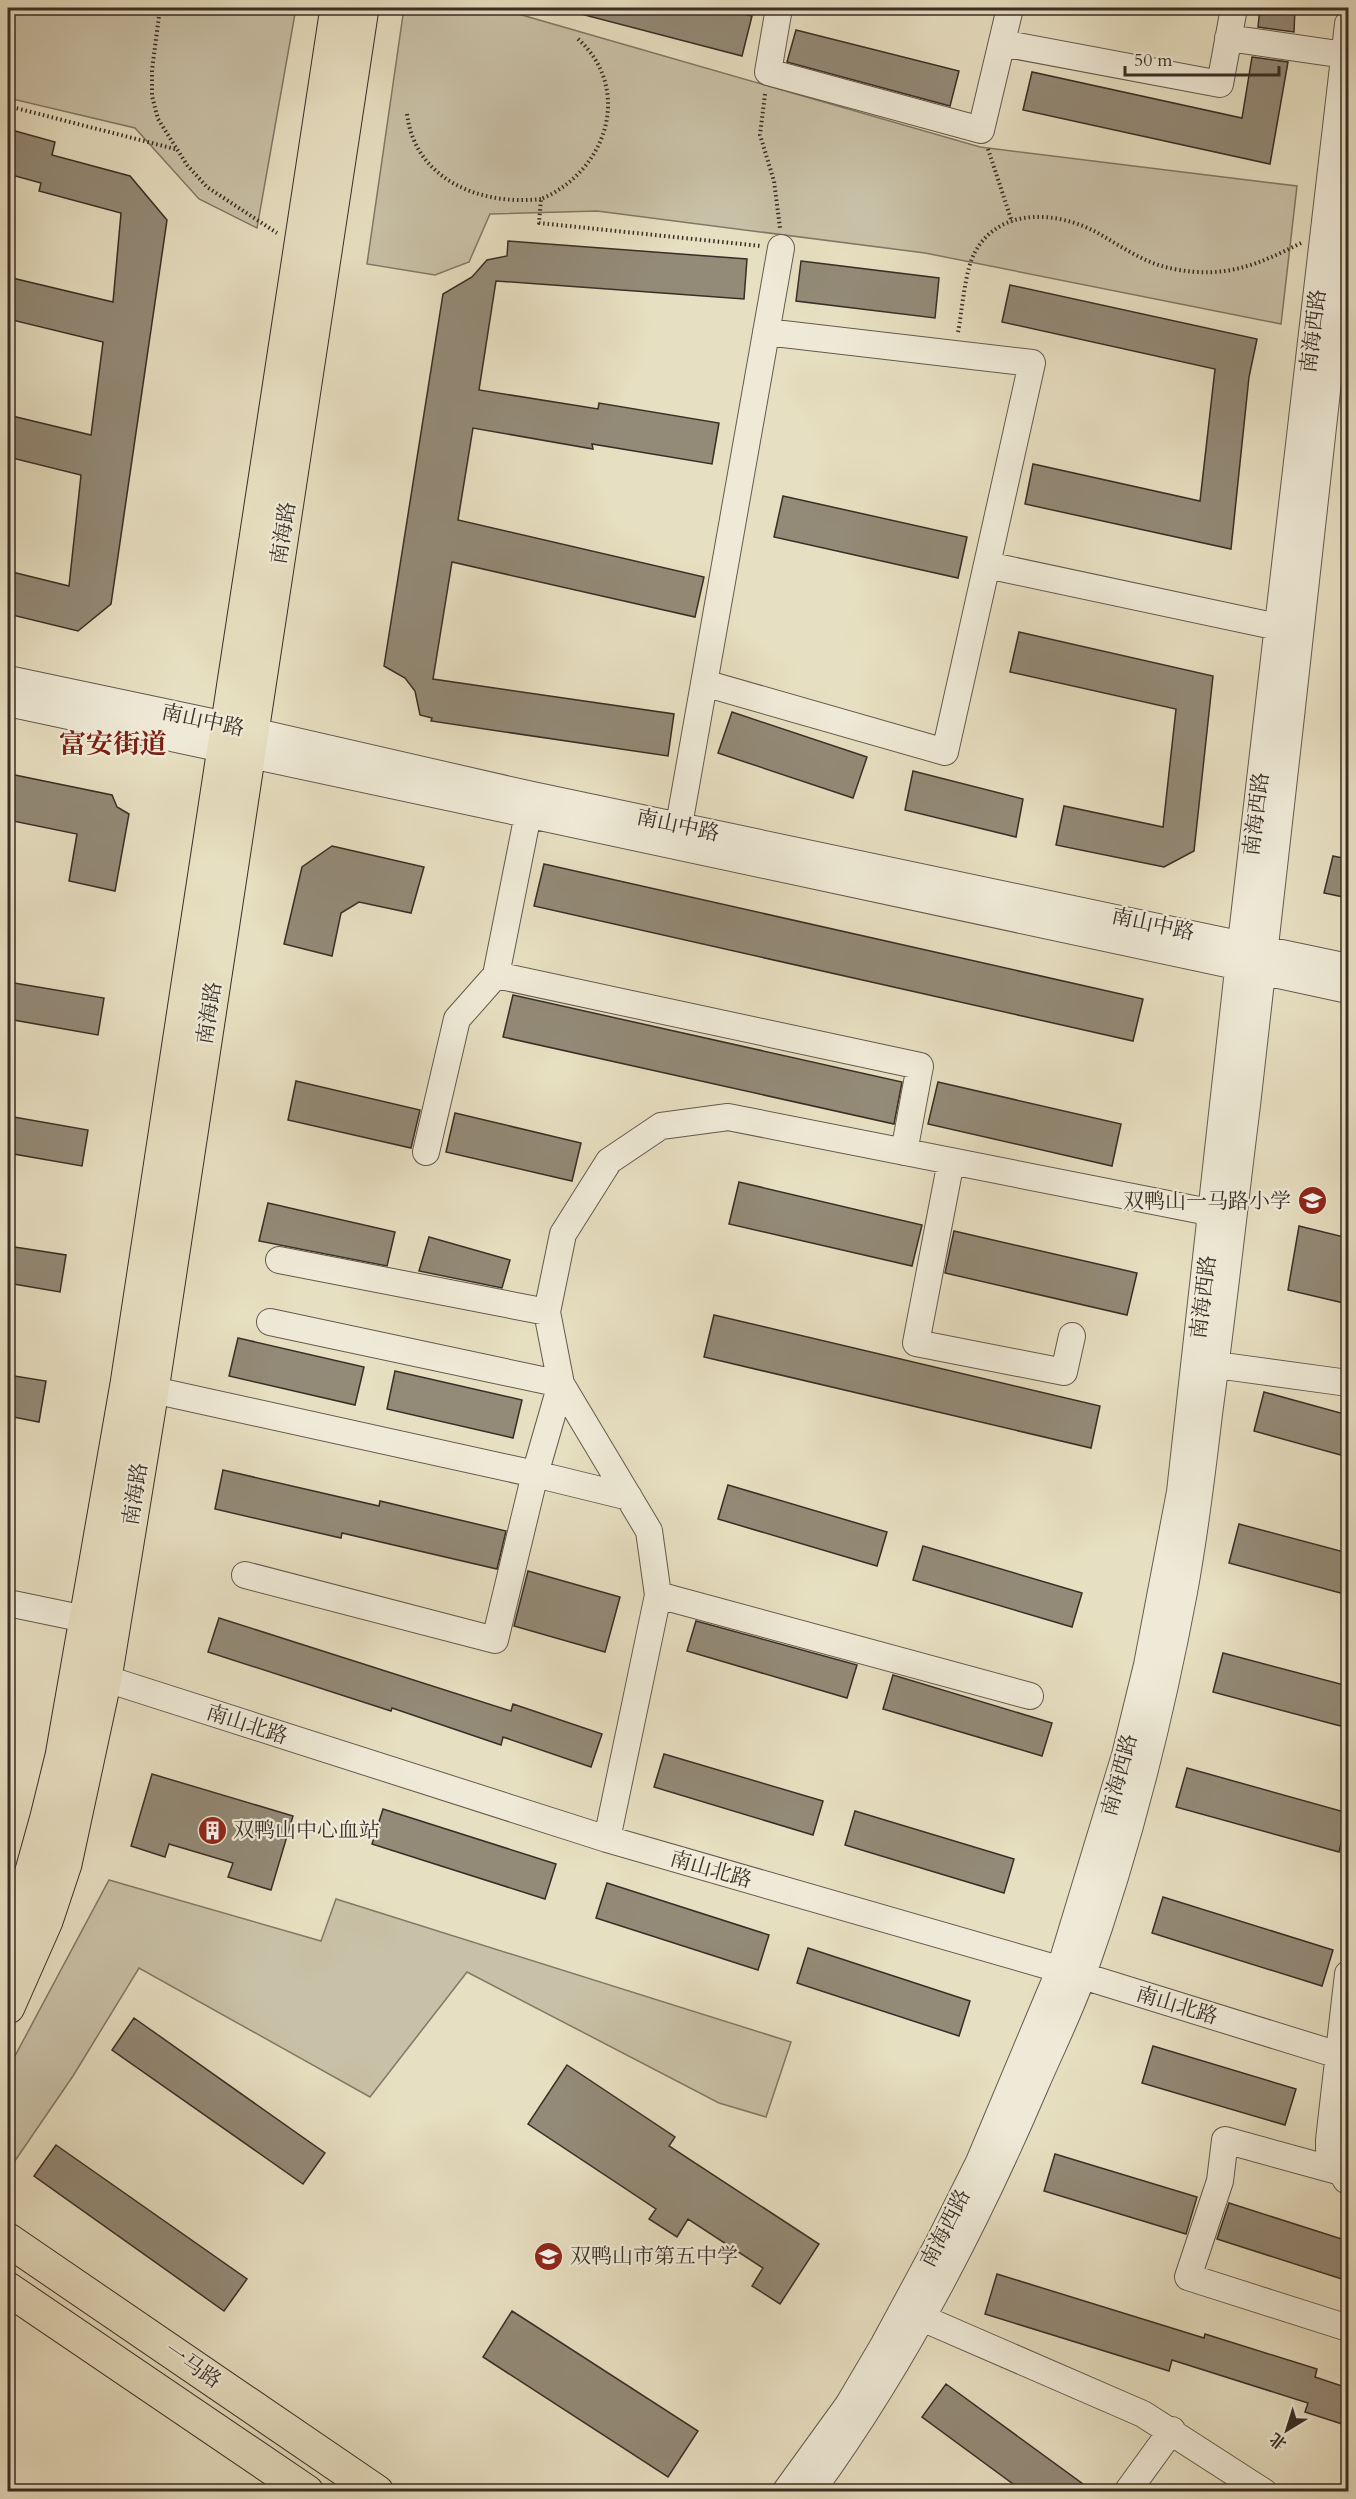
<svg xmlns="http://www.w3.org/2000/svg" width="1356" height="2499" font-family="Cardo,'Noto Serif SC',serif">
  <rect width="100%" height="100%" fill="#e7dfc1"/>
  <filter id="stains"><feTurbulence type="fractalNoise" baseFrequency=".00333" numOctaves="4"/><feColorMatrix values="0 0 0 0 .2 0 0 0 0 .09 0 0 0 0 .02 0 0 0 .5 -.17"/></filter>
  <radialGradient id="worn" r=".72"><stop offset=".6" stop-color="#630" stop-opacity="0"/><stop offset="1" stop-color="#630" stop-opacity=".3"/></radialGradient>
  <!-- green -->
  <path fill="#c9c1a7" stroke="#817866" stroke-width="1.5" d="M8 8H296L257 228 199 199 135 128 8 98Z
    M404 8H512L515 13 980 147 1297 186 1281 324 925 253 597 211 490 214 469 262 435 275 367 264Z
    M109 1880 321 1941 336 1899 791 2042 766 2117 719 2103 467 1972 370 2097 139 1968 73 2076 8 2171V2069Z"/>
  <!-- building -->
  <path fill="#938a77" stroke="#392e26" stroke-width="1.5" d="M578 8H717L752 16 742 56 577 13Z
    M1260 8H1295L1294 32 1258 27Z
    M796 30 959 71 950 106 787 62Z
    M1252 57 1288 62 1270 164 1023 110 1032 72 1242 118Z
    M8 129 55 142 52 155 130 176 167 220 111 604 78 631 8 614V571L69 586 81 475 8 457V415L91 435 103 342 8 319V277L113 302 121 213 39 191 41 183 8 174Z
    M508 241 747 259 744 299 496 281 479 390 598 409 599 403 719 423 712 464 592 444 593 449 473 428 458 520 704 577 695 617 452 562 433 679 674 714 668 756 431 721 432 718 420 715 415 691 405 678 384 666 443 294 472 277 487 260 507 256Z
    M801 261 939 278 935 318 796 301Z
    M1010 285 1257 339 1249 377 1231 549 1025 504 1033 464 1200 501 1215 369 1002 322Z
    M783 496 967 537 958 578 774 537Z
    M1019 632 1213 676 1194 851 1164 867 1056 845 1064 806 1163 827 1176 709 1010 672Z
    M732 712 867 757 853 798 718 753Z
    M913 771 1023 799 1016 837 905 810Z
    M10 774 112 795 117 807 129 814 115 891 69 881 77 834 8 820Z
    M332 846 424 867 411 913 359 902 341 913 332 956 284 944 302 867Z
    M1333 856 1348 859V898L1324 893Z
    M544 864 1143 999 1133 1041 534 906Z
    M8 982 104 998 98 1035 8 1019Z
    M513 995 902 1082 894 1124 503 1037Z
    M296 1081 420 1110 411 1148 288 1120Z
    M938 1082 1121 1124 1112 1166 928 1124Z
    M455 1113 581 1143 572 1181 446 1152Z
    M8 1116 88 1130 82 1166 8 1153Z
    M739 1182 922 1225 912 1266 729 1224Z
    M268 1203 395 1232 387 1266 259 1241Z
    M1299 1226 1348 1238V1304L1288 1290Z
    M954 1231 1137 1273 1127 1315 945 1273Z
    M429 1237 510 1260 502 1288 419 1271Z
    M8 1246 66 1255 60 1292 8 1283Z
    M714 1315 1100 1406 1091 1448 704 1357Z
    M238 1338 364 1367 355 1405 229 1376Z
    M395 1371 522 1400 513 1438 387 1409Z
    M8 1375 46 1381 39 1422 8 1416Z
    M1264 1392 1348 1415V1457L1254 1431Z
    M223 1470 379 1506 380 1501 506 1531 497 1569 342 1533 341 1538 215 1509Z
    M728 1485 887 1532 877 1566 718 1519Z
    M1239 1524 1348 1553V1595L1229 1563Z
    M923 1546 1082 1593 1072 1627 913 1580Z
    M528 1571 620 1597 605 1652 514 1626Z
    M219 1618 511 1711 513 1704 602 1734 591 1767 503 1737 501 1745 392 1708 391 1711 208 1652Z
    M696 1621 857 1665 847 1698 687 1651Z
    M1223 1653 1348 1686V1728L1213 1692Z
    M893 1675 1052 1723 1042 1756 883 1709Z
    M664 1754 823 1801 813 1835 654 1787Z
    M1187 1768 1348 1813 1339 1852 1176 1807Z
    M152 1774 293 1816 271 1890 228 1877 233 1863 169 1844 165 1857 131 1846Z
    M383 1809 556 1864 545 1899 372 1844Z
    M855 1811 1014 1859 1004 1893 845 1845Z
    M607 1883 769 1935 758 1970 596 1918Z
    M1163 1897 1333 1950 1322 1986 1152 1933Z
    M808 1948 970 2001 959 2036 797 1983Z
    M134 2018 325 2153 303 2184 112 2050Z
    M1153 2046 1296 2089 1285 2125 1142 2083Z
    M567 2065 675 2137 669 2146 819 2244 780 2304 752 2286 763 2268 688 2219 677 2237 649 2219 656 2209 528 2124Z
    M56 2145 247 2279 224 2311 34 2176Z
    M1055 2154 1197 2197 1186 2234 1044 2191Z
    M1229 2203 1348 2241V2281L1217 2239Z
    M997 2274 1204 2338 1205 2334 1317 2369 1315 2377 1348 2388V2426L1305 2412 1308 2403 1172 2360 1169 2371 985 2314Z
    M512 2311 698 2431 668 2477 483 2357Z
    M946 2384 1094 2492H1024L922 2417Z"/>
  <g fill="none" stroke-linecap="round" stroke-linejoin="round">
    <defs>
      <path id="minor" d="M779 8 768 72 981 130 1010 8
        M1228 38 1345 55
        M1002 43 1220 84 1234 8
        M987 565 1278 627
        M8 679 226 725 532 795 1348 967
        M704 683 945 752 1032 363 766 332
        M8 703 1348 990
        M679 825 781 248
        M496 975 531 799
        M426 1152 457 1019 496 975 920 1066 904 1152
        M951 1161 916 1343 1064 1372 1072 1336
        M279 1260 547 1312
        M1216 1365 1348 1383
        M135 1386 535 1474 629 1497
        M245 1575 495 1640 535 1474 561 1384 270 1322
        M658 1595 1030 1696
        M8 1603 85 1619
        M88 1673 607 1839 1083 1976 1348 2058
        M607 1839 658 1595 649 1531 561 1384 547 1312 563 1234 609 1161 661 1126 728 1117 1229 1216
        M1341 2172 1225 2140 1220 2181 1188 2277 1348 2328
        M1346 2180 1329 2152V2140L1348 1974
        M922 2318 1143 2414 1264 2492
        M785 2492 848 2405 884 2344 938 2244 979 2162 1060 1969 1125 1755 1147 1665 1180 1492 1241 943 1348 24
        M811 2492C903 2366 975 2227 1036 2084 1052 2047 1070 2011 1083 1974 1127 1851 1160 1720 1184 1592 1195 1533 1202 1474 1209 1414 1223 1311 1234 1208 1247 1105 1283 804 1313 502 1348 201
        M1127 2492 1172 2430"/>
      <path id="major" d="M8 1936 30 1878 47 1817 62 1756 127 1384 337 8
        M8 2007 46 1921 65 1864 105 1678 152 1390 362 8
        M8 2240 377 2492
        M8 2289 307 2492"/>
    </defs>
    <!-- minor casing -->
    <use href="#minor" stroke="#645a4d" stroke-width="28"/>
    <!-- major casing -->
    <use href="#major" stroke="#392e26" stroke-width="35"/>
    <!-- path -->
    <path stroke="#392e26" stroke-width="4" stroke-dasharray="1.5 3" stroke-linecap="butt" d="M160 8 152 70V96L158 119 187 165 207 187 277 233
      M578 39C634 90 606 172 541 199L539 223 761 246
      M765 94 760 135 774 181 780 228
      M8 106 175 149
      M407 114C415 180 481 206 541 199
      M988 149 1012 222
      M958 332C962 312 965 269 975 252 1000 207 1056 211 1096 232 1121 246 1145 264 1174 269 1225 279 1257 265 1301 243"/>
    <!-- minor -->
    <use href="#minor" stroke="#efead7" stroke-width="26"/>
    <!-- major -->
    <use href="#major" stroke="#e7dfc1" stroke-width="33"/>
  </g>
  <!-- icons -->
  <defs>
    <symbol id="school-disc" viewBox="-11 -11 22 22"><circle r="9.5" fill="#8f2418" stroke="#efead7"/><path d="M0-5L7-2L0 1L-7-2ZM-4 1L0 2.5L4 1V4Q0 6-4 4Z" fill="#fff"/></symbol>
    <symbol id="building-disc" viewBox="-11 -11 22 22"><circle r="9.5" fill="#8f2418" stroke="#efead7"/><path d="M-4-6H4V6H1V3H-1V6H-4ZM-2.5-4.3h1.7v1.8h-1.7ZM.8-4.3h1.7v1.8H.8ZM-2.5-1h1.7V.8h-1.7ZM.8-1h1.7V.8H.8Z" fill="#fff"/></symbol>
  </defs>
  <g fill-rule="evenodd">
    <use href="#school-disc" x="1296" y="1184" width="33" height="33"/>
    <use href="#building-disc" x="196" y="1814" width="33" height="33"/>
    <use href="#school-disc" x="532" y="2240" width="33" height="33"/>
  </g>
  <g text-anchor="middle" stroke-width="4.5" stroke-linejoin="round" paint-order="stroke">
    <!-- street labels -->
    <g font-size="21" fill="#392e26" stroke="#efead7">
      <text transform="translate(1313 331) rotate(-83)" y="7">南海西路</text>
      <text transform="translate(283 533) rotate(-81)" y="7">南海路</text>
      <text transform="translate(203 720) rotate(12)" y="7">南山中路</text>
      <text transform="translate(1256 814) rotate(-83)" y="7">南海西路</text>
      <text transform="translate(678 825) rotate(12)" y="7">南山中路</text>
      <text transform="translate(1153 924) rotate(12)" y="7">南山中路</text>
      <text transform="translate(209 1013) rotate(-81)" y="7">南海路</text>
      <text transform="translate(1203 1297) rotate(-83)" y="7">南海西路</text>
      <text transform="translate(135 1494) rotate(-81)" y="7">南海路</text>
      <text transform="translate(247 1724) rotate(18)" y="7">南山北路</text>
      <text transform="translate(1119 1775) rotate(-75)" y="7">南海西路</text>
      <text transform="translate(711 1869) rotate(16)" y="7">南山北路</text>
      <text transform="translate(1177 2005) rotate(17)" y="7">南山北路</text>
      <text transform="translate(945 2228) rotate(-63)" y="7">南海西路</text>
      <text transform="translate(193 2365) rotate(34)" y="7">一马路</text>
    </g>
    <!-- poi labels -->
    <g font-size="21" fill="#392e26" stroke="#efead7" text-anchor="start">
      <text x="1291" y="1208" text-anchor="end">双鸭山一马路小学</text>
      <text x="233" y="1837">双鸭山中心血站</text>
      <text x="570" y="2263">双鸭山市第五中学</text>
    </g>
    <!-- district labels -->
    <g font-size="27" font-weight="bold" fill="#7a1f14" stroke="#efead7">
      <text x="113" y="753">富安街道</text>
    </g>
  </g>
  <!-- margin -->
  <rect width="1356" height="2499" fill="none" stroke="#e7dfc1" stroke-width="30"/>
  <rect x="9" y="9" width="1338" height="2481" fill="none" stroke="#392e26" stroke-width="3"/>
  <rect x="15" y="15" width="1326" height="2469" fill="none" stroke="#392e26" stroke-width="1.5"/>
  <!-- north arrow -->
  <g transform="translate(1287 2430) rotate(218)" stroke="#efead7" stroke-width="4.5" paint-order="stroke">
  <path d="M0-4.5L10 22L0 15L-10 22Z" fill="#392e26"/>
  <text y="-9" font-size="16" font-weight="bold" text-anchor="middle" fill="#392e26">北</text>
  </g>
  <!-- scale -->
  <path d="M1125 66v9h154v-9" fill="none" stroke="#392e26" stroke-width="3"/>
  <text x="1134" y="66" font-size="18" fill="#392e26" stroke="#efead7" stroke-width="4.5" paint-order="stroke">50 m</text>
  <rect width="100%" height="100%" filter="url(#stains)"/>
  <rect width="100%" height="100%" fill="url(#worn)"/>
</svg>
